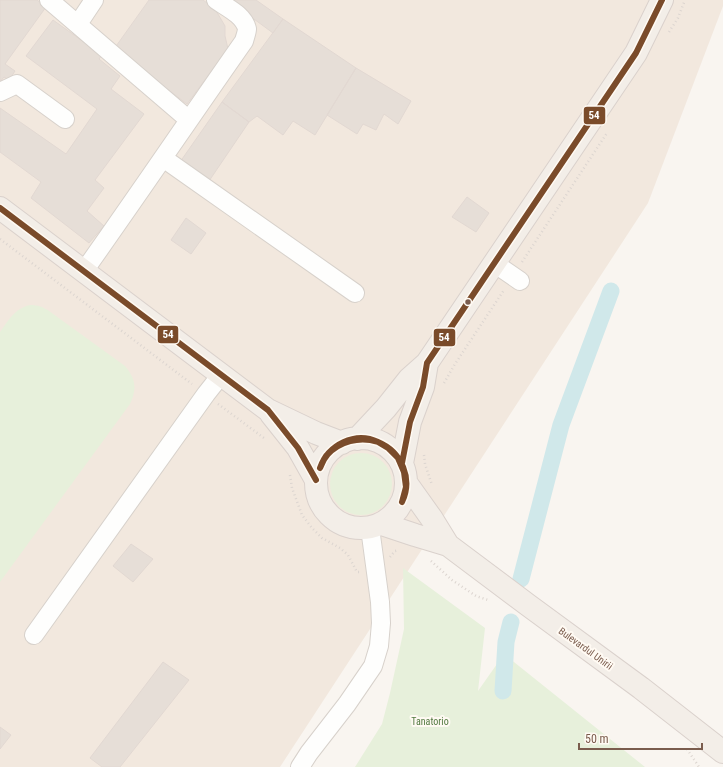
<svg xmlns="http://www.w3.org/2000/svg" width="723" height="767" font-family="'Roboto Condensed',sans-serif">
  <rect width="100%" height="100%" fill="#f9f5f0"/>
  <!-- residential -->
  <path fill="#f2e8de" d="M0 0H723V6L648 203 280 767H0Z"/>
  <!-- green -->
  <path fill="#e7f0db" d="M30 305C38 305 43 307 49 311L125 366C136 379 137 389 130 404L0 582V332C9 320 14 309 30 305Z
    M330 484a31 31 0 1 1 62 0a31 31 0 1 1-62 0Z
    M403 568 485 628 478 691 504 654 645 767H355L382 724 390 693 404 629Z"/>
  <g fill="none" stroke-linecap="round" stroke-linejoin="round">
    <!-- canal -->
    <path stroke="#d0e8ea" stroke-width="17" d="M521 579 561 425 611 291
      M503 691 506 642 511 622"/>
  </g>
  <!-- building -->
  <path fill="#e6ded7" stroke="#e2d8d2" d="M0 0H37L46 7 5 64 15 71 9 80 4 77 0 82Z
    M149 0H203L215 9 225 26V36L228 49 187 104 114 49Z
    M228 0H256L283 19 273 33Z
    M283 19 356 68 315 135 293 121 283 135 257 116 249 122 222 102Z
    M53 20 102 55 99 59 120 76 111 89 144 114 95 180 104 188 87 211 104 226 89 243 31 198 41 182 0 152V108L66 154 97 109 26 56Z
    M356 68 411 101 398 124 384 114 376 130 363 124 357 134 327 115Z
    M222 102 249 122 209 181 180 162Z
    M467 197 489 213 476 232 452 217Z
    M186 218 206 233 191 254 171 240Z
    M131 544 153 559 133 582 113 566Z
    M163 662 189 680 120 767H102L90 758Z
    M0 727 11 735 0 749Z"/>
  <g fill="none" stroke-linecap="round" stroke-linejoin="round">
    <defs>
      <path id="minor" d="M49 0 189 120
        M78 24 94 0
        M0 92 17 84 65 119
        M163 158 355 293
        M494 263 520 281
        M84 271C138 195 190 118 244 41 245 37 247 32 247 29 244 15 226 7 216 0
        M34 635 206 394 221 375
        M300 767 309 753 347 704 373 666 379 646 381 623 380 602 370 528"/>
      <path id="major" d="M0 208 268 410 316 433 342 443
        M271 414 298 448 316 480
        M316 483a45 45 0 1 1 90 0a45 45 0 1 1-90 0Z
        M357 439 386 408 409 379 427 363 636 53 662 0
        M402 463 410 422 423 387 427 363
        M407 484 432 519 448 545
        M382 524 415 535 448 545 528 605 641 688 723 752"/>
    </defs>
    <!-- minor casing -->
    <use href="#minor" stroke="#d7d1cb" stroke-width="20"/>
    <!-- major casing -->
    <use href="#major" stroke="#dad1cc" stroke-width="24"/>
    <!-- path -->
    <path stroke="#dcd5d0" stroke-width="2.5" stroke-dasharray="1 3" stroke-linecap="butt" d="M669 32 678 18 685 0
      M0 239 192 384
      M522 262 607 133
      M444 383 455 364 504 290
      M218 404 264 438
      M424 455 425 464 432 485
      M290 475 292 488 302 515 312 528 322 538 340 548 348 555 357 572H360
      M390 557 395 551 399 550
      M431 561 452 580 476 596 488 600
      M687 749 699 767"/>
    <!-- minor -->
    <use href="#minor" stroke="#fefefd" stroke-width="18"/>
    <!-- major -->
    <use href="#major" stroke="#f3eee8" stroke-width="22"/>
    <defs>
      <path id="bus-1" d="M0 208 268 410 298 448 316 480
        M378 442C402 452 413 479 402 502
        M378 442 388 448 398 458 404 472 406 487 402 502
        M402 463 410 422 423 387 427 363 636 53 662 0
        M320 468C328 445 355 431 378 442
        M320 468C322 464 323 460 326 456 339 441 360 436 378 442"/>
    </defs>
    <!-- bus-1 casing -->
    <use href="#bus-1" stroke="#fffaf3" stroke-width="9"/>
    <!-- bus-1 -->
    <use href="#bus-1" stroke="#7a4b2a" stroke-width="6"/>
  </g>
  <!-- markers -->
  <circle fill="#7a5c4d" stroke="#fffaf3" stroke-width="1.5" cx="468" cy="302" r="3.5"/>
  <g text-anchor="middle" stroke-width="4" stroke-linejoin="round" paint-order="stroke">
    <!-- street labels -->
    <g font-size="10" fill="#7a5c4d" stroke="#fffaf3">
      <text transform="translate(586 648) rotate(36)" y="4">Bulevardul Unirii</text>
    </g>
    <!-- park labels -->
    <g font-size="10" fill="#537a41" stroke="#fffaf3">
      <text x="430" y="725">Tanatorio</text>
    </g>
  </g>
  <g stroke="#fffaf3" stroke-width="1.5">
    <rect x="583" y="106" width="23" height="19" rx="4" fill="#7a4b2a"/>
    <rect x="157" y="325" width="22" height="19" rx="4" fill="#7a4b2a"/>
    <rect x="433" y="328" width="23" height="19" rx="4" fill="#7a4b2a"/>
  </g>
  <g font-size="11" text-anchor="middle" font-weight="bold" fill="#fff">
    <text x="594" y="119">54</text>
    <text x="168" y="338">54</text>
    <text x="444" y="341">54</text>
  </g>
  <!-- scale -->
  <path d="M579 743v6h123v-6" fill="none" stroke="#7a5c4d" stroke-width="2"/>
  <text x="585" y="743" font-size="12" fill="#7a5c4d" stroke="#fffaf3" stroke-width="3" paint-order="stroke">50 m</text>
</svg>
